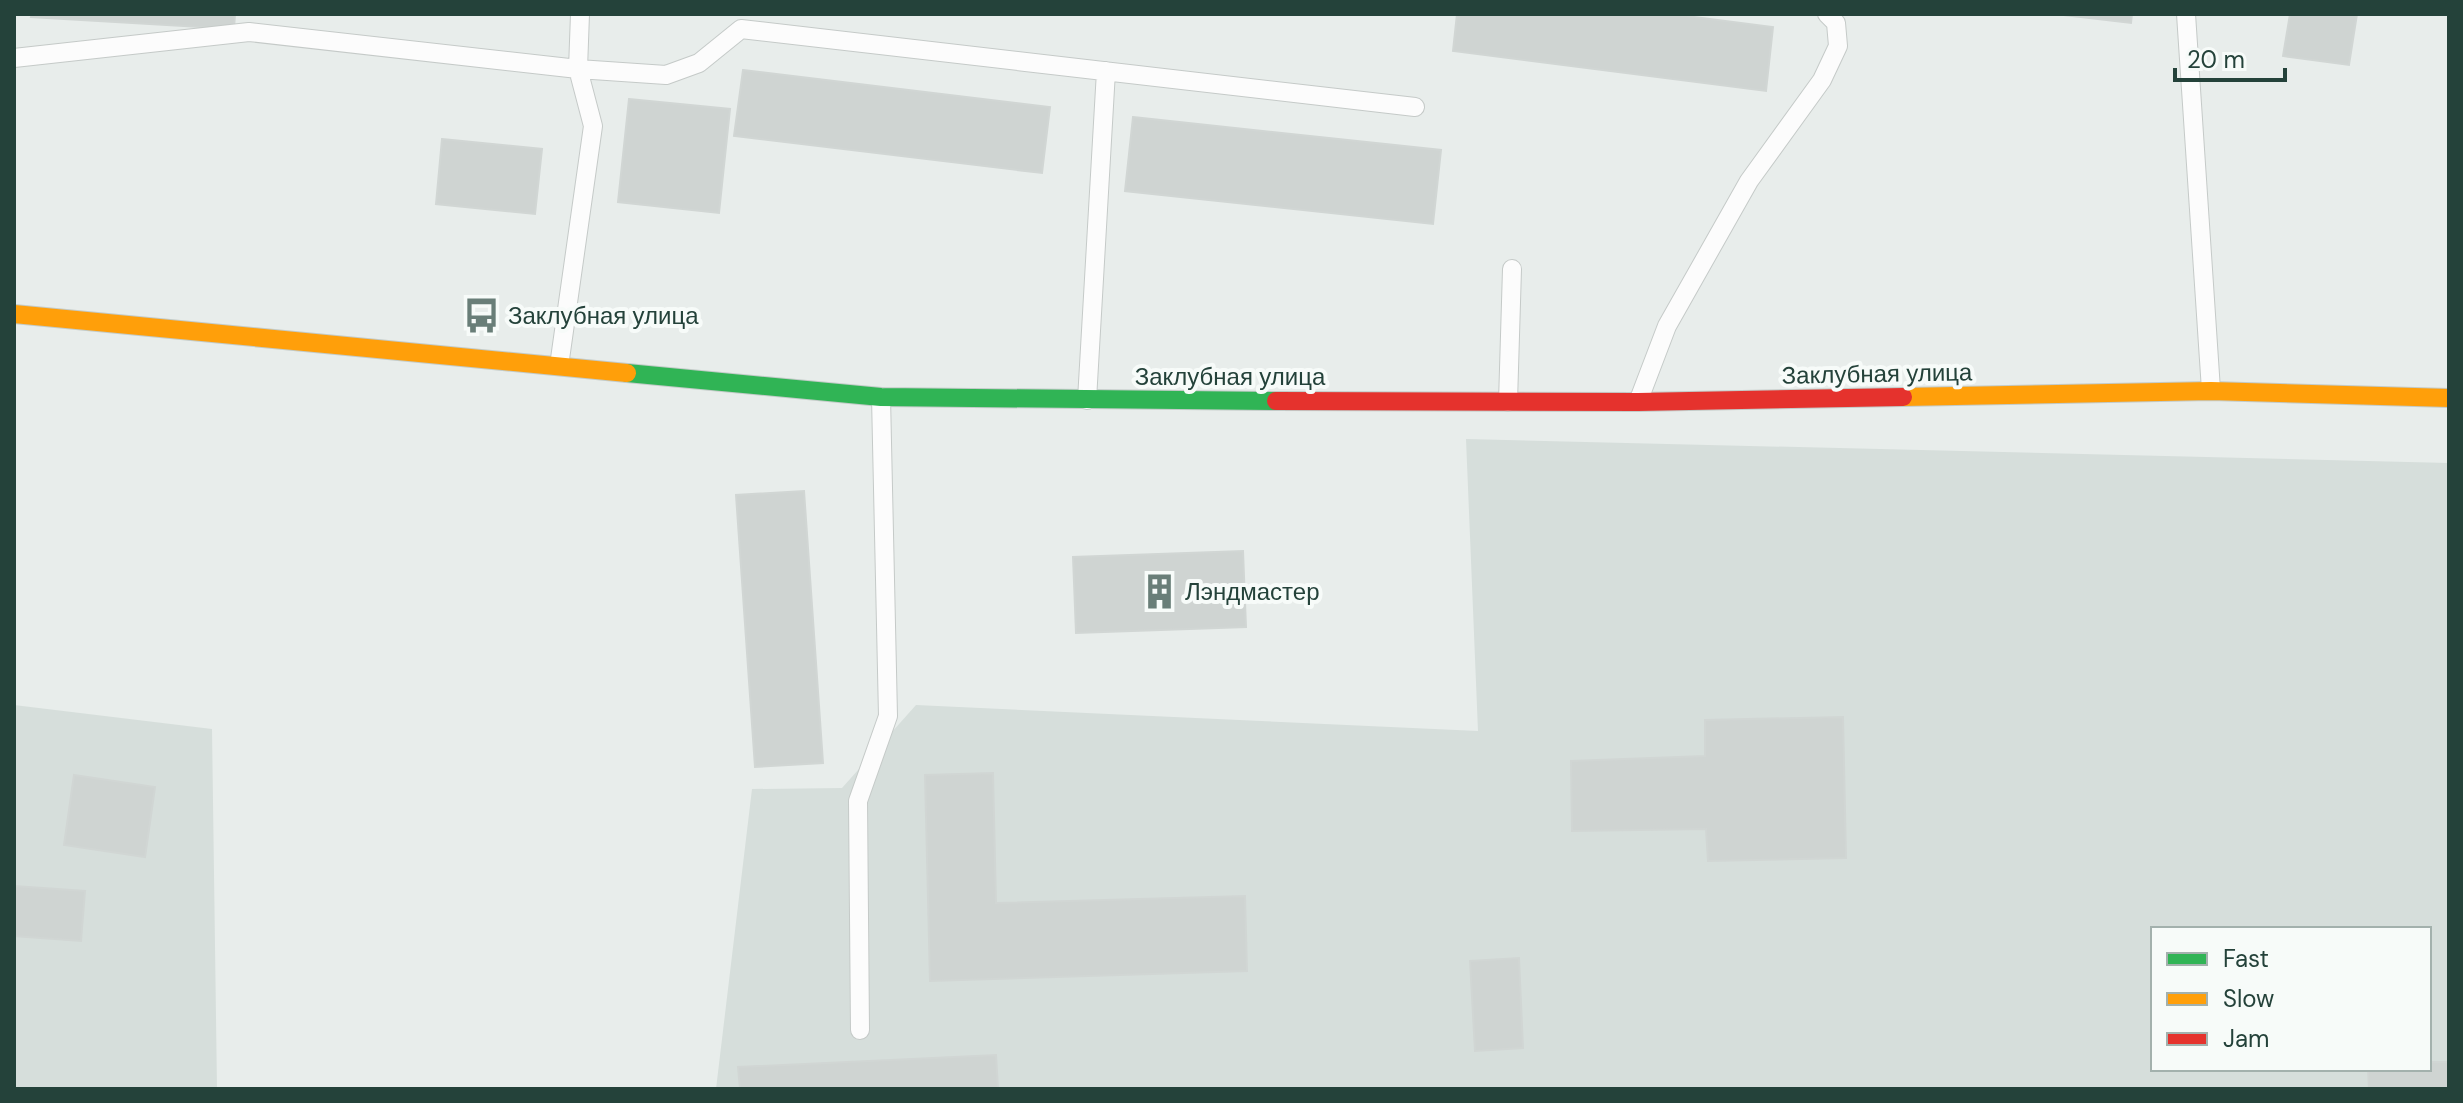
<svg xmlns="http://www.w3.org/2000/svg" width="2463" height="1103" font-family="'DM Sans',sans-serif">
  <rect width="100%" height="100%" fill="#e8edeb"/>
  <!-- built -->
  <path fill="#d6dedb" fill-rule="evenodd" d="M1466 439 2449 463V1089H716L752 789 842 788 916 705 1478 731ZM2153 929H2429V1069H2153Z
    M14 705 212 729 217 1089H14Z"/>
  <!-- building -->
  <path fill="#cfd4d2" stroke="#d1d6d4" stroke-width="2" d="M32 14H235L234 29 31 17Z
    M1457 14H1671L1773 27 1766 91 1453 51Z
    M2055 14H2132L2131 23Z
    M2290 14H2357L2349 65 2283 56Z
    M743 70 1050 107 1042 173 734 136Z
    M629 99 730 109 719 213 618 202Z
    M1133 117 1441 150 1433 224 1125 191Z
    M442 139 542 149 535 214 436 204Z
    M804 491 823 763 755 767 736 495Z
    M1243 551 1246 627 1076 633 1073 557Z
    M1843 717 1846 858 1708 861 1706 829 1572 831 1571 761 1705 756V720Z
    M993 773 996 903 1245 896 1247 971 930 981 925 775Z
    M74 775 155 787 145 857 64 845Z
    M14 886 85 891 81 941 14 936Z
    M1519 958 1523 1048 1475 1051 1470 961Z
    M996 1055 998 1089H740L738 1067Z
    M2429 1062H2449V1089H2369L2368 1069H2429Z"/>
  <g fill="none" stroke-linecap="round" stroke-linejoin="round">
    <defs>
      <path id="lane" d="M2186 14 2211 390
        M14 58 249 32 578 69 666 75 699 63 741 29 1415 107
        M559 366 593 126 578 69 580 14
        M1087 400 1106 71
        M1508 402 1512 269
        M1638 402 1667 326 1749 181 1822 80 1838 46 1836 23 1827 14
        M860 1030 858 801 888 716 881 397"/>
      <path id="fast" d="M627 373 881 397 1276 401"/>
      <path id="slow" d="M14 314 627 373
        M1903 397 2211 391 2449 398"/>
      <path id="jam" d="M1276 401 1638 402 1903 397"/>
    </defs>
    <!-- lane casing -->
    <use href="#lane" stroke="#c5cac8" stroke-width="20"/>
    <!-- fast casing -->
    <use href="#fast" stroke="#c3cbc8" stroke-width="20"/>
    <!-- slow casing -->
    <use href="#slow" stroke="#c3cbc8" stroke-width="20"/>
    <!-- jam casing -->
    <use href="#jam" stroke="#c3cbc8" stroke-width="20"/>
    <!-- lane -->
    <use href="#lane" stroke="#fcfcfc" stroke-width="18"/>
    <!-- fast -->
    <use href="#fast" stroke="#30b455" stroke-width="18"/>
    <!-- slow -->
    <use href="#slow" stroke="#ff9f0a" stroke-width="18"/>
    <!-- jam -->
    <use href="#jam" stroke="#e5322d" stroke-width="18"/>
  </g>
  <!-- icons -->
  <defs>
    <symbol id="bus-bare" viewBox="-9 -9 18 18"><path d="M-5-6H5V4H4V6H2V4H-2V6H-4V4H-5ZM-3.5-4V0h7V-4ZM-3.5 1.2v1.5H-2V1.2ZM2 1.2v1.5H3.5V1.2Z" fill="#697e78" stroke="#f7fbf9" stroke-width="2.5" paint-order="stroke"/></symbol>
    <symbol id="building-bare" viewBox="-9 -9 18 18"><path d="M-4-6H4V6H1V3H-1V6H-4ZM-2.5-4.3h1.7v1.8h-1.7ZM.8-4.3h1.7v1.8H.8ZM-2.5-1h1.7V.8h-1.7ZM.8-1h1.7V.8H.8Z" fill="#697e78" stroke="#f7fbf9" stroke-width="2.5" paint-order="stroke"/></symbol>
  </defs>
  <g fill-rule="evenodd">
    <use href="#bus-bare" x="456" y="290" width="51" height="51"/>
    <use href="#building-bare" x="1134" y="566" width="51" height="51"/>
  </g>
  <g text-anchor="middle" stroke-width="8" stroke-linejoin="round" paint-order="stroke">
    <!-- poi labels -->
    <g font-size="24" fill="#24423a" stroke="#f7fbf9" text-anchor="start">
      <text x="508" y="324">Заклубная улица</text>
      <text x="1185" y="600">Лэндмастер</text>
    </g>
    <!-- street labels -->
    <g font-size="24" fill="#24423a" stroke="#f7fbf9">
      <text transform="translate(1877 374) rotate(-1)" y="8">Заклубная улица</text>
      <text x="1230" y="385">Заклубная улица</text>
    </g>
  </g>
  <!-- border -->
  <rect width="2463" height="1103" fill="none" stroke="#24423a" stroke-width="32"/>
  <!-- legend -->
  <rect x="2151" y="927" width="280" height="144" fill="#f7fbf9" stroke="#a3b1ad" stroke-width="2"/>
  <rect x="2167" y="953" width="40" height="12" fill="#30b455" stroke="#a3b1ad" stroke-width="2"/>
  <text x="2223" y="967" font-size="24" fill="#24423a">Fast</text>
  <rect x="2167" y="993" width="40" height="12" fill="#ff9f0a" stroke="#a3b1ad" stroke-width="2"/>
  <text x="2223" y="1007" font-size="24" fill="#24423a">Slow</text>
  <rect x="2167" y="1033" width="40" height="12" fill="#e5322d" stroke="#a3b1ad" stroke-width="2"/>
  <text x="2223" y="1047" font-size="24" fill="#24423a">Jam</text>
  <!-- scale -->
  <path d="M2175 68v12h110v-12" fill="none" stroke="#24423a" stroke-width="4"/>
  <text x="2187" y="68" font-size="24" fill="#24423a" stroke="#f7fbf9" stroke-width="6" paint-order="stroke">20 m</text>
</svg>
